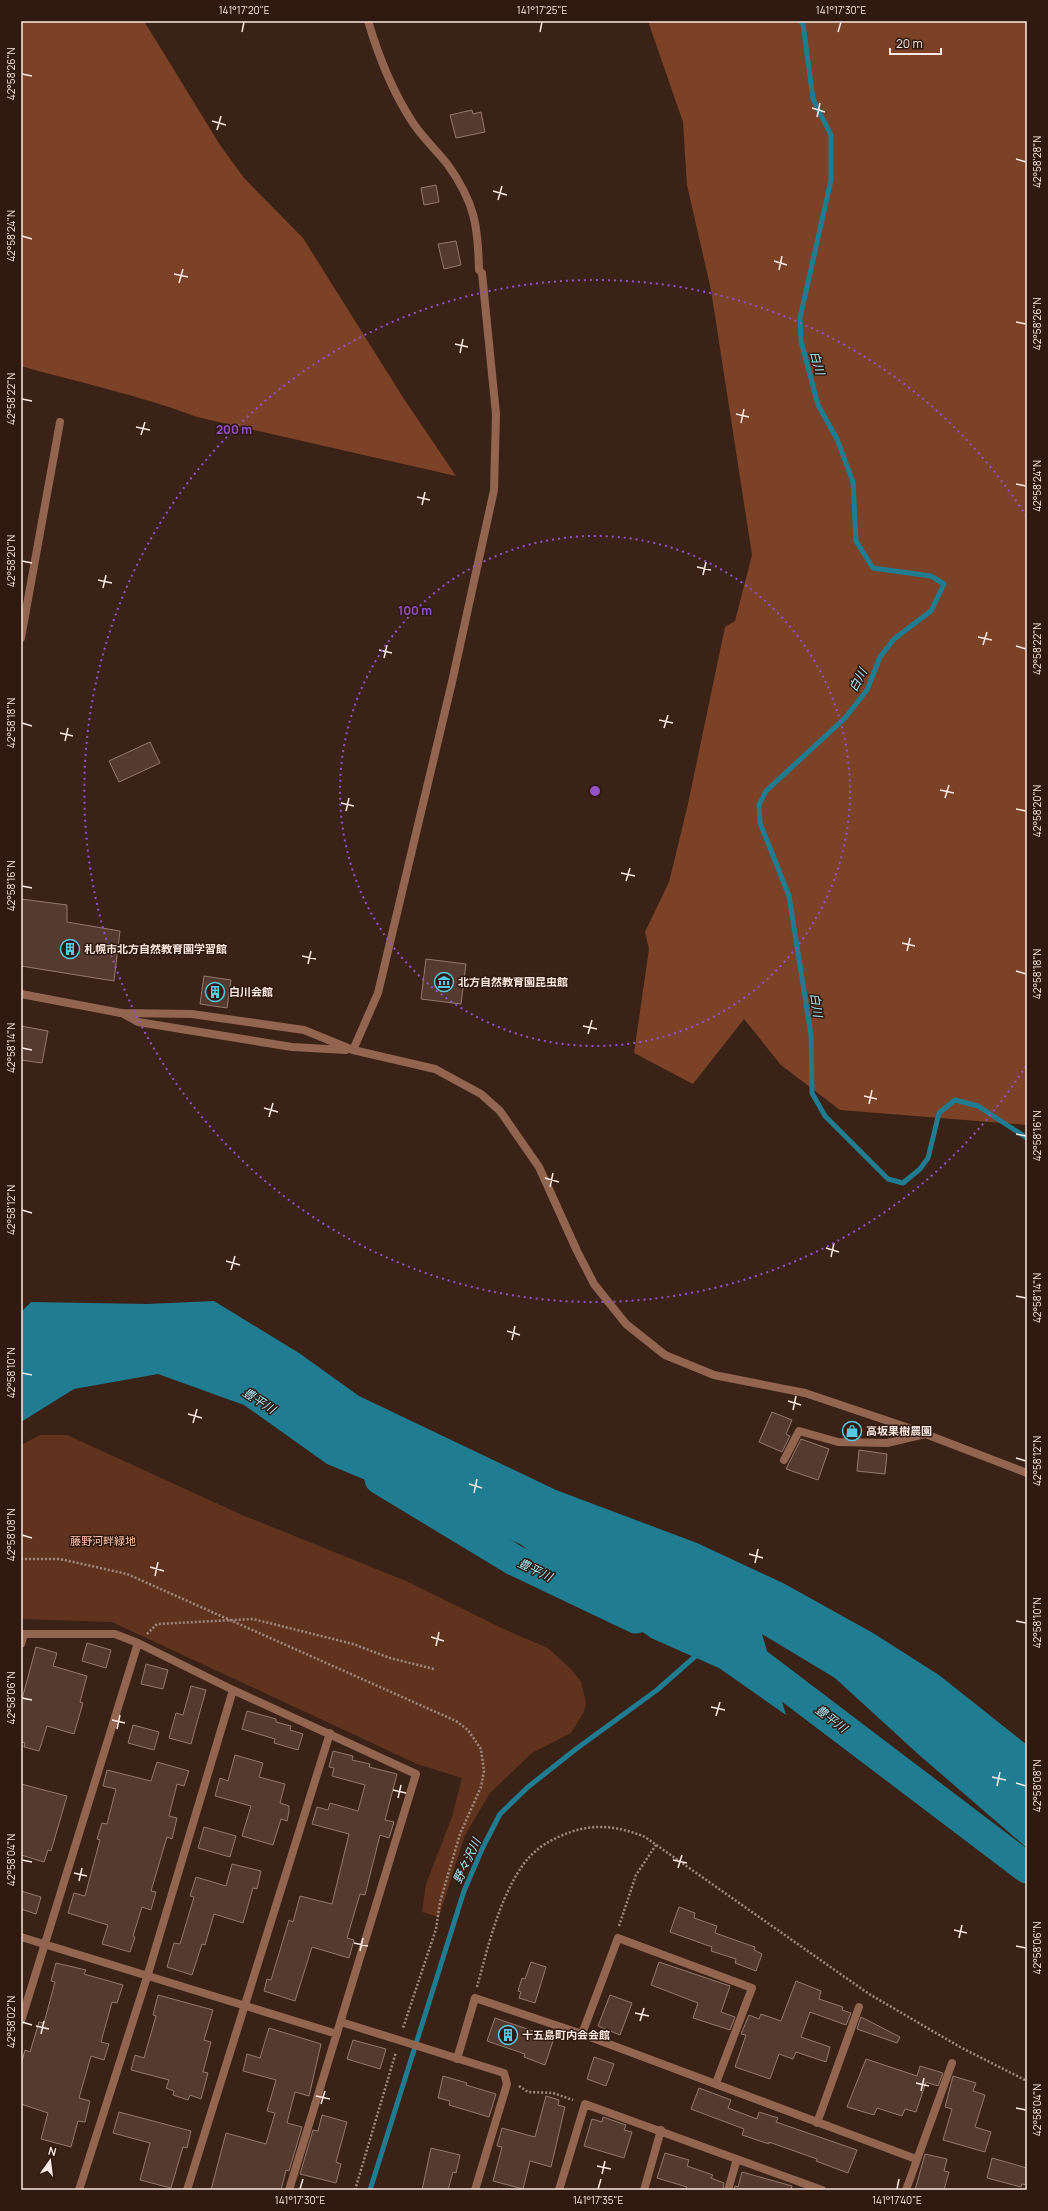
<svg xmlns="http://www.w3.org/2000/svg" width="1048" height="2211" font-family="Manrope,'Noto Sans JP',sans-serif">
  <rect width="100%" height="100%" fill="#3a2217"/>
  <!-- green -->
  <path fill="#60331e" d="M40 1435H67L240 1514 406 1581 508 1631 548 1648 571 1669 581 1682 586 1703 584 1712 571 1733 532 1753 490 1793 465 1835 439 1917 422 1912 426 1884 452 1817 462 1778 417 1764 112 1622 21 1619V1445Z"/>
  <!-- forest -->
  <path fill="#7b4227" d="M21 21H144L220 145 244 178 303 238 404 399 456 476 197 417C140 395 80 383 21 366Z
    M648 21H1027V1125L840 1110 781 1065 744 1019 693 1084 634 1053 649 949 645 932 669 882 688 804 725 627 735 621 752 555 711 290 687 185 683 122Z"/>
  <!-- water -->
  <path fill="#1f7c91" d="M214 1301 299 1353 359 1396 556 1490 697 1543 783 1583 873 1633 939 1675 1027 1745V1848L918 1754 835 1678 762 1634 786 1715 719 1668 651 1638 520 1544 327 1464 244 1405 158 1374 74 1389 21 1422V1312L31 1302 147 1304Z"/>
  <g fill="none" stroke-linecap="round" stroke-linejoin="round">
    <!-- stream -->
    <path stroke="#1f7c91" stroke-width="5" d="M800 21 803 24 813 99 831 135V180L800 318 801 341 818 405 837 439 853 482 856 541 873 568 931 576 944 584 931 611 894 639 880 657 867 690 845 718 766 791 759 805 760 823 789 896 811 1035 812 1093 825 1116 888 1179 903 1183 920 1169 928 1158 939 1113 955 1100 978 1106 1027 1138
      M370 2190 464 1891 483 1847 500 1814 528 1787 576 1749 657 1690 699 1653"/>
    <!-- river -->
    <path stroke="#1f7c91" stroke-width="31" d="M380 1479 514 1560 636 1618
      M741 1651 1027 1868"/>
  </g>
  <!-- building -->
  <path fill="#543a2f" stroke="#96796c" d="M472 110 473 114 481 112 485 132 456 138 450 115Z
    M436 185 439 202 424 205 421 188Z
    M456 241 461 265 444 269 438 244Z
    M150 742 160 763 119 782 109 761Z
    M21 899 67 905V922L120 931 114 981 21 966Z
    M426 959 466 964 461 1004 421 999Z
    M204 976 231 980 227 1008 200 1004Z
    M21 1026 48 1031 42 1063 21 1060Z
    M772 1412 792 1420 786 1434 790 1436 782 1452 759 1442Z
    M801 1439 829 1449 818 1480 786 1469Z
    M859 1450 887 1454 885 1474 857 1471Z
    M87 1643 111 1650 106 1668 82 1661Z
    M36 1647 57 1653 53 1666 87 1676 80 1702 83 1703 74 1734 47 1726 39 1751 24 1747 25 1743 21 1742V1703Z
    M146 1664 168 1670 163 1689 141 1684Z
    M191 1686 206 1690 191 1744 169 1738 176 1713 183 1715Z
    M247 1711 276 1719V1722L291 1726 290 1730 303 1734 298 1750 274 1743 275 1739 242 1729Z
    M133 1725 159 1732 154 1750 128 1743Z
    M333 1751 353 1756 352 1760 370 1764 369 1767 397 1774 385 1820 394 1822 389 1838 380 1835 365 1895 360 1894 347 1938 354 1940 349 1958 312 1947 295 2001 264 1991 267 1979 271 1980 289 1920 293 1922 300 1896 332 1904 349 1834 312 1824 317 1807 328 1810 330 1803 358 1811 365 1785 332 1776 334 1768 329 1767Z
    M235 1755 263 1763 259 1777 285 1784 280 1803 289 1806V1812L287 1821 281 1819 273 1845 242 1836 251 1806 215 1796 220 1778 228 1781Z
    M157 1762 189 1771 184 1786 177 1784 169 1816 177 1818 172 1839 167 1837 151 1891 156 1892 151 1910 142 1907 133 1936 135 1937 130 1952 102 1944 108 1925 68 1913 74 1893 85 1896 100 1840 97 1839 102 1823 107 1824 116 1789 103 1786 107 1770 151 1781Z
    M21 1784 67 1796 51 1851 48 1850 44 1862 21 1855Z
    M204 1827 236 1836 230 1857 198 1848Z
    M232 1864 261 1871 257 1889 253 1888 243 1923 214 1914 205 1945 202 1944 192 1975 167 1967 174 1943 180 1944 194 1897 190 1896 196 1877 226 1886Z
    M21 1891 41 1897 36 1914 21 1909Z
    M679 1907 695 1913 694 1918 717 1926 715 1933 755 1947 754 1950 762 1954 756 1971 735 1963 736 1959 711 1951 712 1947 670 1932Z
    M531 1962 546 1967 535 2003 519 1998 521 1992 518 1991 522 1978 525 1979Z
    M659 1962 730 1986 721 2012 735 2017 730 2030 693 2018 698 2003 651 1985Z
    M56 1963 86 1970 84 1974 123 1985 117 2003 112 2002 101 2042 109 2044 104 2060 91 2056 79 2098 90 2101 85 2122 78 2121 71 2147 41 2139 48 2113 21 2104V2065L25 2050 30 2052 39 2022 44 2023 55 1982 51 1981Z
    M796 1981 821 1991 819 1999 843 2007 842 2010 851 2013 846 2025 810 2012 801 2037 830 2047 826 2062 796 2052 793 2059 779 2054 770 2079 735 2067 746 2035 741 2034 749 2015 759 2019 761 2014 781 2021Z
    M158 1995 213 2010 204 2040 211 2042 203 2072 208 2073 201 2099 190 2095 188 2100 173 2095 174 2091 166 2088 169 2080 131 2070 135 2055 144 2058 156 2016 153 2015Z
    M610 1995 632 2003 620 2035 598 2026Z
    M861 2017 900 2037 897 2043 857 2029Z
    M495 2018 554 2038 545 2065 524 2057 525 2054 487 2041Z
    M269 2028 321 2044 309 2096 295 2092 287 2123 302 2127 289 2171 286 2170 281 2190H211L226 2133 266 2144 275 2113 267 2111 276 2080 243 2071 247 2054 260 2058Z
    M353 2040 386 2049 380 2069 347 2059Z
    M594 2057 614 2064 606 2086 587 2079Z
    M866 2059 917 2076 920 2066 943 2073 938 2086 926 2082 916 2112 905 2109 902 2116 877 2108 874 2115 847 2107Z
    M443 2076 467 2083 466 2085 496 2094 489 2117 449 2105 450 2101 438 2098Z
    M953 2076 976 2083 973 2091 985 2095 975 2127 991 2132 985 2152 943 2140 952 2109 945 2107Z
    M699 2088 731 2100 728 2108 757 2119 759 2112 778 2118 776 2122 857 2150 848 2173 816 2161 817 2159 769 2142V2144L742 2135 744 2129 691 2109Z
    M546 2096 559 2100 558 2105 565 2107 551 2167 530 2161 523 2189 493 2181 502 2147 497 2146 502 2128 535 2137Z
    M119 2112 191 2131 187 2148 183 2147 171 2188 140 2180 150 2143 113 2133Z
    M322 2115 347 2122 336 2162 341 2164 336 2183 300 2174 313 2130 318 2131Z
    M603 2117 626 2125 624 2130 632 2132 624 2158 584 2146 592 2119 602 2122Z
    M431 2148 460 2155 456 2173 453 2172 448 2190H422Z
    M665 2153 689 2160 687 2166 713 2175 711 2178 724 2183 723 2190H686L687 2187 657 2178Z
    M925 2154 947 2159 944 2171 949 2172 944 2190H915Z
    M992 2158 1027 2168V2185L1022 2184 1021 2187 987 2178Z
    M742 2172 792 2186 791 2190H734L735 2186 738 2187Z"/>
  <g fill="none" stroke-linecap="round" stroke-linejoin="round">
    <!-- path -->
    <path stroke="#9f8a81" stroke-width="2.5" stroke-dasharray="2 2" stroke-linecap="butt" d="M21 1559H60L127 1574 456 1721 468 1730 481 1749 484 1771 481 1787 460 1834 440 1902 436 1929 403 2028
      M147 1634 157 1624 253 1619 353 1644 390 1658 434 1669
      M619 1926 636 1875 656 1845
      M477 1987C488 1947 500 1894 526 1861 537 1847 555 1837 571 1832 596 1823 621 1827 645 1837L869 1994 960 2047 1027 2081
      M519 2086 528 2092 553 2093 573 2100
      M355 2190 396 2052"/>
    <!-- service -->
    <path stroke="#926550" stroke-width="8" d="M784 1460 799 1431 838 1442 887 1443 925 1434"/>
    <!-- minor -->
    <path stroke="#926550" stroke-width="8" d="M21 638 60 422
      M121 1013 192 1014 304 1030 353 1050
      M122 1013 138 1022 292 1047 346 1050
      M353 1050 378 993 452 682 494 490 496 414 482 273 479 270C478 226 475 203 448 165 437 151 423 138 413 123 392 91 379 58 368 21
      M21 1634H115L138 1643 233 1690 416 1774 289 2190
      M21 1644 24 1634
      M21 1937 337 2034
      M21 2021 138 1643
      M341 2022 504 2073 507 2084 475 2190
      M582 2034 618 1938 752 1988 716 2083
      M457 2059 475 1998 582 2034 916 2159
      M817 2123 859 2007
      M79 2190 147 1977 233 1690
      M187 2190 330 1733
      M559 2190 585 2104 822 2190
      M644 2190 661 2130
      M728 2190 737 2159
      M906 2190 952 2063"/>
    <!-- tertiary -->
    <path stroke="#926550" stroke-width="8" d="M21 994 121 1013
      M353 1050 435 1069 481 1094 500 1111 539 1167 577 1251 594 1284 626 1324 665 1355 714 1375 805 1393 915 1430 1027 1473"/>
  </g>
  <!-- ticks -->
  <path fill="none" stroke="#fae9e2" stroke-width="1.5" d="M242 32 244 22M540 32 542 22M838 32 841 22M22 74 32 76M812 108 825 112M817 117 820 103M212 121 226 125M217 130 221 116M1016 159 1026 162M493 191 507 195M498 200 502 186M22 236 32 239M774 261 787 265M779 270 782 256M174 274 188 277M179 283 183 269M1016 322 1026 324M455 344 468 347M460 353 463 339M22 399 32 401M736 414 749 417M741 423 744 409M136 427 150 430M141 435 145 422M1016 484 1026 486M417 497 430 500M422 505 425 492M22 561 32 563M697 567 711 570M703 575 706 562M98 580 112 583M103 588 106 575M978 637 992 640M983 645 987 632M1016 646 1026 649M379 650 392 653M384 658 387 645M659 720 673 723M22 723 32 726M664 728 668 715M60 733 73 736M65 741 68 728M940 790 954 793M945 798 949 785M341 803 354 806M1016 809 1026 811M346 811 349 798M621 873 635 876M626 881 630 868M22 886 32 888M902 943 915 946M907 951 910 938M302 956 316 959M308 964 311 951M1016 971 1026 974M583 1026 597 1029M588 1034 592 1020M22 1048 32 1050M864 1096 877 1099M869 1104 872 1090M264 1108 278 1112M269 1117 273 1103M1016 1134 1026 1136M545 1178 559 1182M550 1187 553 1173M22 1210 32 1213M826 1248 839 1252M831 1257 834 1243M226 1261 240 1265M231 1270 235 1256M1016 1296 1026 1298M507 1331 520 1335M512 1340 515 1326M22 1373 32 1375M788 1401 801 1405M793 1410 796 1396M188 1414 202 1418M193 1423 197 1409M1016 1458 1026 1461M469 1484 482 1488M474 1493 477 1479M22 1535 32 1538M749 1554 763 1558M755 1563 758 1549M150 1567 164 1571M155 1576 158 1562M1016 1621 1026 1623M431 1637 444 1641M436 1646 439 1632M22 1698 32 1700M711 1707 725 1710M716 1716 720 1702M112 1720 125 1723M117 1729 120 1715M992 1777 1006 1780M1016 1783 1026 1786M997 1786 1000 1772M393 1790 406 1793M398 1798 401 1785M22 1860 32 1862M673 1860 687 1863M678 1868 682 1855M74 1873 87 1876M79 1881 82 1868M954 1930 967 1933M959 1938 962 1925M354 1943 368 1946M1016 1946 1026 1948M360 1951 363 1938M635 2013 649 2016M640 2021 644 2008M22 2022 32 2025M36 2026 49 2029M41 2034 44 2021M916 2083 929 2086M921 2091 924 2078M316 2096 330 2099M321 2104 325 2091M1016 2108 1026 2110M597 2166 611 2169M602 2174 605 2161M300 2189 303 2179M598 2189 601 2179M897 2189 899 2179"/>
  <!-- distance rings -->
  <g fill="none" stroke="#9452c6" stroke-width="2" stroke-dasharray="2 4">
    <circle cx="595" cy="791" r="255"/>
    <path d="M1026 1066A511 511 0 1 1 1026 516"/>
  </g>
  <!-- icons -->
  <defs>
    <symbol id="building-ring" viewBox="-11 -11 22 22"><circle r="9.5" fill="#30190e" stroke="#59c8e4" stroke-width="1.5"/><path d="M-4-6H4V6H1V3H-1V6H-4ZM-2.5-4.3h1.7v1.8h-1.7ZM.8-4.3h1.7v1.8H.8ZM-2.5-1h1.7V.8h-1.7ZM.8-1h1.7V.8H.8Z" fill="#59c8e4"/></symbol>
    <symbol id="museum-ring" viewBox="-11 -11 22 22"><circle r="9.5" fill="#30190e" stroke="#59c8e4" stroke-width="1.5"/><path d="M0-6L6-3V-2H-6V-3ZM-5-1h2V3h-2ZM-1-1h2V3h-2ZM3-1h2V3H3ZM-6 4H6V6H-6Z" fill="#59c8e4"/></symbol>
    <symbol id="shop-ring" viewBox="-11 -11 22 22"><circle r="9.5" fill="#30190e" stroke="#59c8e4" stroke-width="1.5"/><path d="M-5-2.5h2.3a2.7 3.5 0 0 1 5.4 0H5L5.5 6h-11ZM-1.5-2.5h3a1.5 2.3 0 0 0-3 0Z" fill="#59c8e4"/></symbol>
  </defs>
  <g fill-rule="evenodd">
    <use href="#building-ring" x="59" y="938" width="22" height="22"/>
    <use href="#museum-ring" x="433" y="971" width="22" height="22"/>
    <use href="#building-ring" x="204" y="981" width="22" height="22"/>
    <use href="#shop-ring" x="841" y="1420" width="22" height="22"/>
    <use href="#building-ring" x="497" y="2024" width="22" height="22"/>
  </g>
  <g text-anchor="middle" stroke-width="3" stroke-linejoin="round" paint-order="stroke">
    <!-- poi labels -->
    <g font-size="11" font-weight="bold" fill="#fae9e2" stroke="#30190e" text-anchor="start">
      <text x="84" y="953">札幌市北方自然教育園学習館</text>
      <text x="458" y="986">北方自然教育園昆虫館</text>
      <text x="229" y="996">白川会館</text>
      <text x="866" y="1435">高坂果樹農園</text>
      <text x="522" y="2039">十五島町内会会館</text>
    </g>
    <!-- park labels -->
    <g font-size="11" fill="#fbc4ac" stroke="#30190e">
      <text x="103" y="1545">藤野河畔緑地</text>
    </g>
    <!-- water labels -->
    <g font-size="12" font-style="italic" fill="#a6e8fb" stroke="#30190e">
      <text transform="translate(817 363) rotate(75)" y="4">白川</text>
      <text transform="translate(858 680) rotate(-62)" y="4">白川</text>
      <text transform="translate(816 1005) rotate(81)" y="4">白川</text>
      <text transform="translate(259 1401) rotate(33)" y="4">豊平川</text>
      <text transform="translate(535 1570) rotate(26)" y="4">豊平川</text>
      <text transform="translate(831 1719) rotate(37)" y="4">豊平川</text>
      <text transform="translate(467 1861) rotate(-65)" y="4">野々沢川</text>
    </g>
  </g>
  <circle cx="595" cy="791" r="6" fill="#9452c6" stroke="#30190e" stroke-width="2"/>
  <g font-size="12" text-anchor="middle" font-weight="bold" fill="#9452c6" stroke="#30190e" stroke-width="3" stroke-linejoin="round" paint-order="stroke">
    <text x="234" y="434">200 m</text>
    <text x="415" y="615">100 m</text>
  </g>
  <!-- border -->
  <rect width="1048" height="2211" fill="none" stroke="#30190e" stroke-width="44"/>
  <!-- north arrow -->
  <g transform="translate(50 2161) rotate(14)" stroke="#30190e" stroke-width="3" paint-order="stroke">
  <path d="M0-3L7 15L0 10L-7 15Z" fill="#fae9e2"/>
  <text y="-6" font-size="11" font-weight="bold" text-anchor="middle" fill="#fae9e2">N</text>
  </g>
  <!-- scale -->
  <path d="M890 48v6h51v-6" fill="none" stroke="#fae9e2" stroke-width="2"/>
  <text x="896" y="48" font-size="12" fill="#fae9e2" stroke="#30190e" stroke-width="3" paint-order="stroke">20 m</text>
  <rect x="22" y="22" width="1004" height="2167" fill="none" stroke="#fae9e2" stroke-width="1.5"/>
  <g font-size="10" text-anchor="middle" fill="#fae9e2">
    <text x="244" y="14">141°17'20"E</text>
    <text x="542" y="14">141°17'25"E</text>
    <text x="841" y="14">141°17'30"E</text>
    <text transform="translate(11 74) rotate(-90)" y="4">42°58'26"N</text>
    <text transform="translate(1037 162) rotate(-90)" y="4">42°58'28"N</text>
    <text transform="translate(11 236) rotate(-90)" y="4">42°58'24"N</text>
    <text transform="translate(1037 324) rotate(-90)" y="4">42°58'26"N</text>
    <text transform="translate(11 399) rotate(-90)" y="4">42°58'22"N</text>
    <text transform="translate(1037 486) rotate(-90)" y="4">42°58'24"N</text>
    <text transform="translate(11 561) rotate(-90)" y="4">42°58'20"N</text>
    <text transform="translate(1037 649) rotate(-90)" y="4">42°58'22"N</text>
    <text transform="translate(11 723) rotate(-90)" y="4">42°58'18"N</text>
    <text transform="translate(1037 811) rotate(-90)" y="4">42°58'20"N</text>
    <text transform="translate(11 886) rotate(-90)" y="4">42°58'16"N</text>
    <text transform="translate(1037 974) rotate(-90)" y="4">42°58'18"N</text>
    <text transform="translate(11 1048) rotate(-90)" y="4">42°58'14"N</text>
    <text transform="translate(1037 1136) rotate(-90)" y="4">42°58'16"N</text>
    <text transform="translate(11 1210) rotate(-90)" y="4">42°58'12"N</text>
    <text transform="translate(1037 1298) rotate(-90)" y="4">42°58'14"N</text>
    <text transform="translate(11 1373) rotate(-90)" y="4">42°58'10"N</text>
    <text transform="translate(1037 1461) rotate(-90)" y="4">42°58'12"N</text>
    <text transform="translate(11 1535) rotate(-90)" y="4">42°58'08"N</text>
    <text transform="translate(1037 1623) rotate(-90)" y="4">42°58'10"N</text>
    <text transform="translate(11 1698) rotate(-90)" y="4">42°58'06"N</text>
    <text transform="translate(1037 1786) rotate(-90)" y="4">42°58'08"N</text>
    <text transform="translate(11 1860) rotate(-90)" y="4">42°58'04"N</text>
    <text transform="translate(1037 1948) rotate(-90)" y="4">42°58'06"N</text>
    <text transform="translate(11 2022) rotate(-90)" y="4">42°58'02"N</text>
    <text transform="translate(1037 2110) rotate(-90)" y="4">42°58'04"N</text>
    <text x="300" y="2204">141°17'30"E</text>
    <text x="598" y="2204">141°17'35"E</text>
    <text x="897" y="2204">141°17'40"E</text>
  </g>
</svg>
